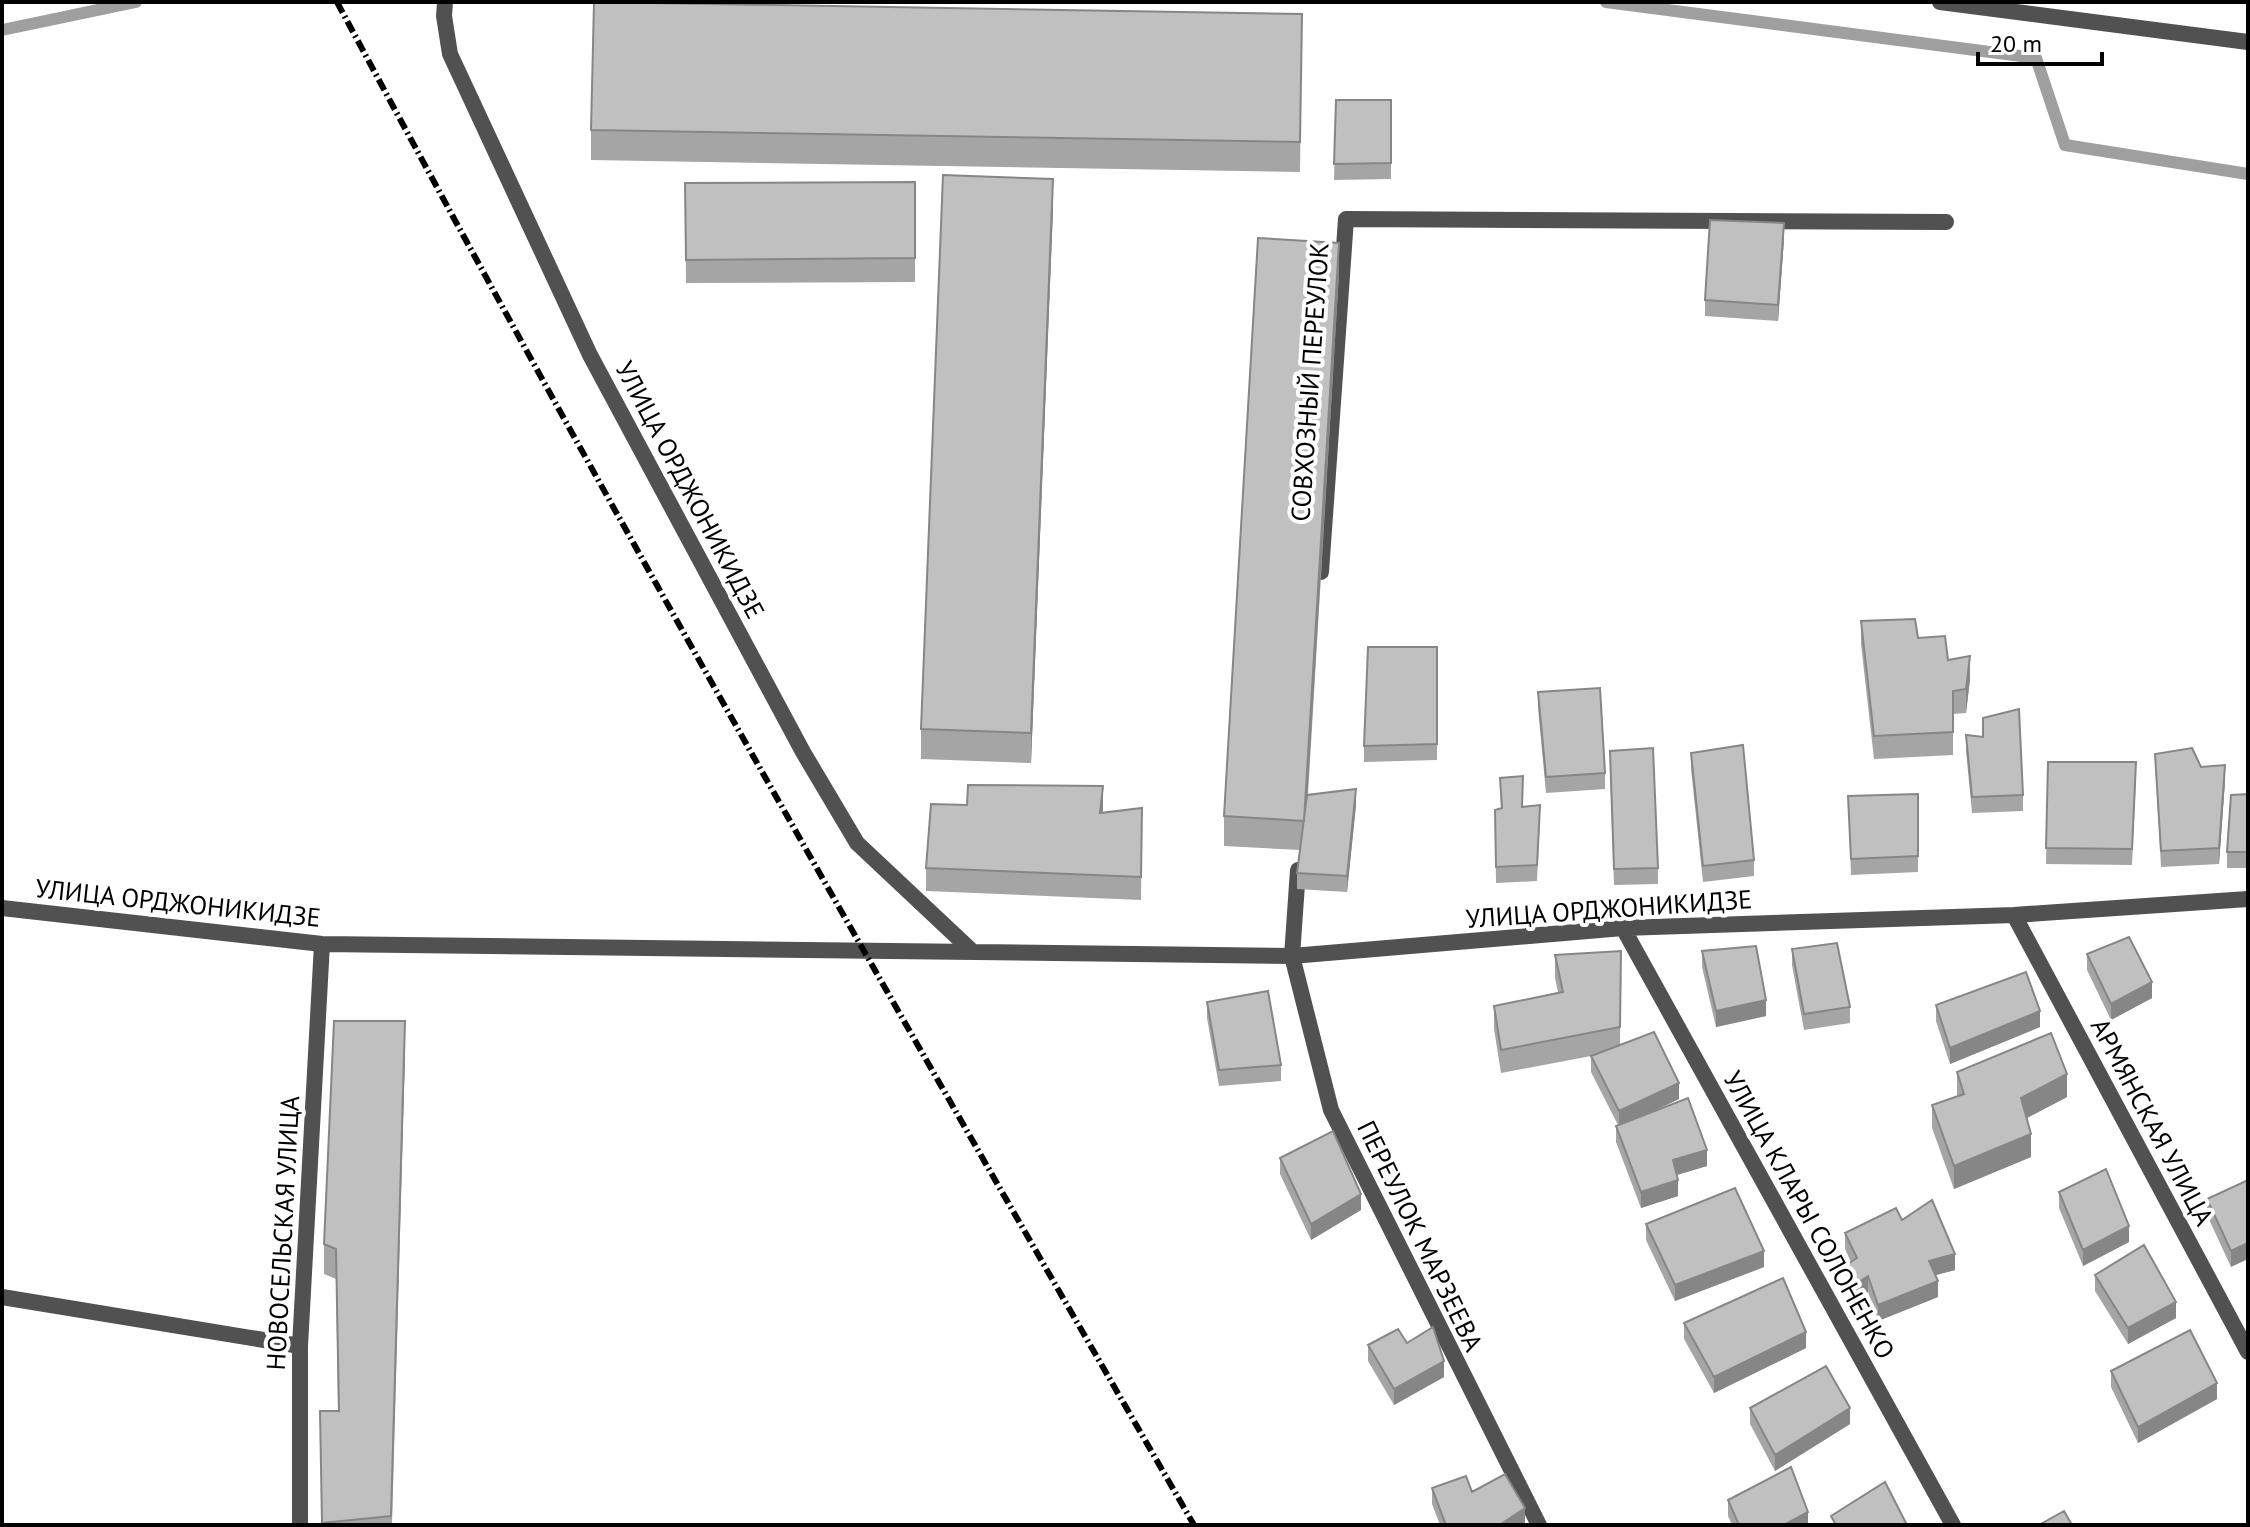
<svg xmlns="http://www.w3.org/2000/svg" width="2250" height="1527" font-family="'PT Sans',sans-serif">
  <rect width="100%" height="100%" fill="#fff"/>
  <g fill="none" stroke-linecap="round" stroke-linejoin="round">
    <!-- stream -->
    <path stroke="#9f9f9f" stroke-width="12" d="M1606 2 2036 58 2065 145 2248 174
      M2 30 136 2"/>
    <!-- service -->
    <path stroke="#515151" stroke-width="16" d="M1321 572 1346 219 1946 222
      M1292 956 1298 870"/>
    <!-- minor -->
    <path stroke="#515151" stroke-width="16" d="M445 2 444 16 450 54 590 355 803 752 857 843 973 952
      M1940 2 2248 42
      M2 908 322 944 1292 956 1623 928 2014 915 2248 899
      M2014 915 2248 1352
      M1623 928 1953 1525
      M1292 956 1331 1110 1539 1525
      M2 1297 300 1346
      M300 1525V1346L322 944"/>
    <!-- rail -->
    <path stroke="#000" stroke-width="6" stroke-dasharray="12 4 2 4" stroke-linecap="butt" d="M337 2C612 516 903 1021 1194 1525"/>
  </g>
  <!-- wall -->
  <path fill="#a5a5a5" d="M1302 14 1300 172 591 160V130Z
    M1336 100H1391V179L1334 180Z
    M915 182V282L686 283 685 183Z
    M1053 209 1031 763 921 759V729Z
    M1784 239 1778 321 1705 316V300Z
    M1339 273 1308 795 1356 805 1347 892 1297 889V873L1300 850 1224 846V816Z
    M1861 621 1918 638 1948 660 1970 679 1966 713 1953 714V755L1874 759 1861 644Z
    M1437 647V760L1364 762V746Z
    M1538 692 1605 773V789L1546 793 1538 708Z
    M1966 735 2023 795V811L1972 813 1966 751Z
    M1691 753 1754 860V876L1703 882 1691 769Z
    M2155 754 2201 767 2225 781 2219 864 2161 867Z
    M2048 762 2136 778 2132 865 2046 864Z
    M1610 767 1658 868V884L1614 885Z
    M1500 778 1522 807 1540 821 1537 881 1496 883 1495 810 1501 808Z
    M1918 794V872L1851 875 1848 796Z
    M2248 794V868H2227V852Z
    M1142 808 1141 900 926 891V868L1102 813Z
    M1792 949 1850 1007V1023L1804 1030 1792 965Z
    M1621 951 1620 1045 1679 1099 1648 1114 1707 1166 1677 1175 1678 1196 1641 1208 1616 1142V1126L1618 1125 1591 1072V1056L1501 1073 1494 1029V1006L1558 992 1555 978V955Z
    M1702 951 1766 1016 1716 1027 1702 967Z
    M2087 954 2152 998 2111 1020 2087 970Z
    M1207 1002 1281 1065V1081L1219 1086 1207 1018Z
    M1936 1005 2040 1027 1950 1064 1936 1021Z
    M405 1052 392 1525H322L320 1411H338L336 1279 324 1274V1244Z
    M1957 1072 2067 1097 2027 1118 2031 1157 1954 1189 1932 1128V1105L1957 1096Z
    M1280 1158 1361 1210 1311 1240 1280 1174Z
    M2248 1180 2231 1267 2207 1215V1199Z
    M2059 1192 2129 1242 2083 1266 2059 1208Z
    M1902 1220 1955 1270 1935 1275 1938 1297 1878 1321 1868 1292 1856 1300 1846 1281V1265L1851 1262 1845 1249V1233Z
    M1646 1224 1764 1267 1675 1301 1646 1240Z
    M2095 1275 2176 1318 2128 1344 2095 1291Z
    M1684 1323 1806 1348 1714 1393 1684 1339Z
    M1407 1343 1444 1377 1394 1405 1368 1361V1345Z
    M2111 1371 2217 1399 2138 1443 2111 1387Z
    M1750 1408 1850 1424 1775 1471 1750 1424Z
    M1432 1488 1472 1492 1525 1524 1524 1525H1440L1432 1504Z
    M1728 1500 1808 1525H1732L1728 1516Z"/>
  <!-- shaded-wall -->
  <path fill="#868686" d="M1053 179V209L1031 763V733Z
    M1784 223V239L1778 321V305Z
    M1339 243V273L1304 851V821Z
    M1970 656V679L1966 713V689Z
    M2225 765V781L2219 864V848Z
    M1103 786V809L1100 837V813Z
    M1356 789V805L1347 892V876Z
    M2152 982V998L2111 1020V1004Z
    M1766 1000V1016L1716 1027V1011Z
    M2040 1011V1027L1950 1064V1048Z
    M405 1021V1052L391 1525Z
    M2067 1074V1097L2021 1121V1098Z
    M1679 1083V1099L1619 1127V1111Z
    M2031 1134V1157L1954 1189V1166Z
    M1707 1150V1166L1673 1176V1160Z
    M1678 1180V1196L1641 1208V1192Z
    M1361 1194V1210L1311 1240V1224Z
    M2129 1226V1242L2083 1266V1250Z
    M2248 1243V1259L2231 1267V1251Z
    M1764 1251V1267L1675 1301V1285Z
    M1955 1254V1270L1929 1277V1261Z
    M1868 1276V1292L1856 1300V1284Z
    M1938 1281V1297L1878 1321V1305Z
    M2176 1302V1318L2128 1344V1328Z
    M1806 1332V1348L1714 1393V1377Z
    M1444 1361V1377L1394 1405V1389Z
    M2217 1383V1399L2138 1443V1427Z
    M1850 1408V1424L1775 1471V1455Z
    M1525 1508V1524L1524 1525H1501Z
    M1808 1512V1525H1784Z"/>
  <!-- building -->
  <path fill="#c0c0c0" stroke="#868686" stroke-width="2" d="M594 2 1302 14 1300 142 591 130Z
    M1336 100H1391V163L1334 164Z
    M943 175 1053 179 1031 733 921 729Z
    M915 182V258L686 260 685 183Z
    M1710 220 1784 223 1778 305 1705 300Z
    M1258 238 1339 243 1304 821 1224 816Z
    M1915 619 1918 638 1945 636 1948 660 1970 656 1966 689 1953 691V732L1874 736 1861 621Z
    M1368 647H1437V744L1364 746Z
    M1600 688 1605 773 1546 777 1538 692Z
    M2019 709 2023 795 1972 797 1966 735 1983 737V718Z
    M1743 745 1754 860 1703 866 1691 753Z
    M1653 748 1658 868 1614 869 1610 751Z
    M2192 748 2201 767 2225 765 2219 848 2161 851 2155 754Z
    M2048 762H2136L2132 849 2046 848Z
    M1523 776 1522 807 1540 805 1537 865 1496 867 1495 810 1502 808 1500 778Z
    M968 785 1103 786 1100 813 1142 808 1141 877 926 868 931 804 967 805Z
    M1356 789 1347 876 1297 873 1307 795Z
    M1918 794V856L1851 859 1848 796Z
    M2248 794V852H2227L2231 795Z
    M2129 937 2152 982 2111 1004 2087 954Z
    M1837 943 1850 1007 1804 1014 1792 949Z
    M1756 946 1766 1000 1716 1011 1702 951Z
    M1621 951 1620 1027 1501 1050 1494 1006 1563 992 1555 955Z
    M2026 972 2040 1011 1950 1048 1936 1005Z
    M1268 991 1281 1065 1219 1070 1207 1002Z
    M334 1021H405L391 1516 322 1523 320 1411H339L336 1249 324 1244Z
    M1654 1032 1679 1083 1619 1111 1591 1056Z
    M2051 1033 2067 1074 2021 1098 2031 1134 1954 1166 1932 1105 1964 1094 1957 1072Z
    M1688 1098 1707 1150 1673 1160 1678 1180 1641 1192 1616 1126Z
    M1333 1131 1361 1194 1311 1224 1280 1158Z
    M2106 1169 2129 1226 2083 1250 2059 1192Z
    M2248 1180V1243L2231 1251 2207 1199Z
    M1735 1188 1764 1251 1675 1285 1646 1224Z
    M1932 1200 1955 1254 1929 1261 1938 1281 1878 1305 1868 1276 1856 1284 1846 1265 1857 1258 1845 1233 1896 1208 1902 1220Z
    M2144 1245 2176 1302 2128 1328 2095 1275Z
    M1783 1278 1806 1332 1714 1377 1684 1323Z
    M1433 1327 1444 1361 1394 1389 1368 1345 1398 1329 1407 1343Z
    M2190 1330 2217 1383 2138 1427 2111 1371Z
    M1826 1366 1850 1408 1775 1455 1750 1408Z
    M1791 1467 1808 1512 1784 1525H1739L1728 1500Z
    M1505 1474 1525 1508 1501 1524V1525H1446L1432 1488 1466 1476 1472 1492Z
    M1885 1482 1907 1525H1836L1831 1516Z
    M2064 1511 2072 1525H2039Z"/>
  <g text-anchor="middle" stroke-width="8" stroke-linejoin="round" paint-order="stroke">
    <!-- street labels -->
    <g font-size="26" fill="#000" stroke="#fff">
      <text transform="translate(1310 382) rotate(-86)" y="9">СОВХОЗНЫЙ ПЕРЕУЛОК</text>
      <text transform="translate(690 490) rotate(62)" y="9">УЛИЦА ОРДЖОНИКИДЗЕ</text>
      <text transform="translate(178 903) rotate(6)" y="9">УЛИЦА ОРДЖОНИКИДЗЕ</text>
      <text transform="translate(1609 909) rotate(-4)" y="9">УЛИЦА ОРДЖОНИКИДЗЕ</text>
      <text transform="translate(2152 1122) rotate(62)" y="9">АРМЯНСКАЯ УЛИЦА</text>
      <text transform="translate(1809 1215) rotate(61)" y="9">УЛИЦА КЛАРЫ СОЛОНЕНКО</text>
      <text transform="translate(283 1233) rotate(-87)" y="9">НОВОСЕЛЬСКАЯ УЛИЦА</text>
      <text transform="translate(1420 1236) rotate(64)" y="9">ПЕРЕУЛОК МАРЗЕЕВА</text>
    </g>
  </g>
  <!-- border -->
  <rect width="2250" height="1527" fill="none" stroke="#000000" stroke-width="8"/>
  <!-- scale -->
  <path d="M1978 52v12h124v-12" fill="none" stroke="#000000" stroke-width="4"/>
  <text x="1990" y="52" font-size="24" fill="#000000" stroke="#ffffff" stroke-width="6" paint-order="stroke">20 m</text>
</svg>
